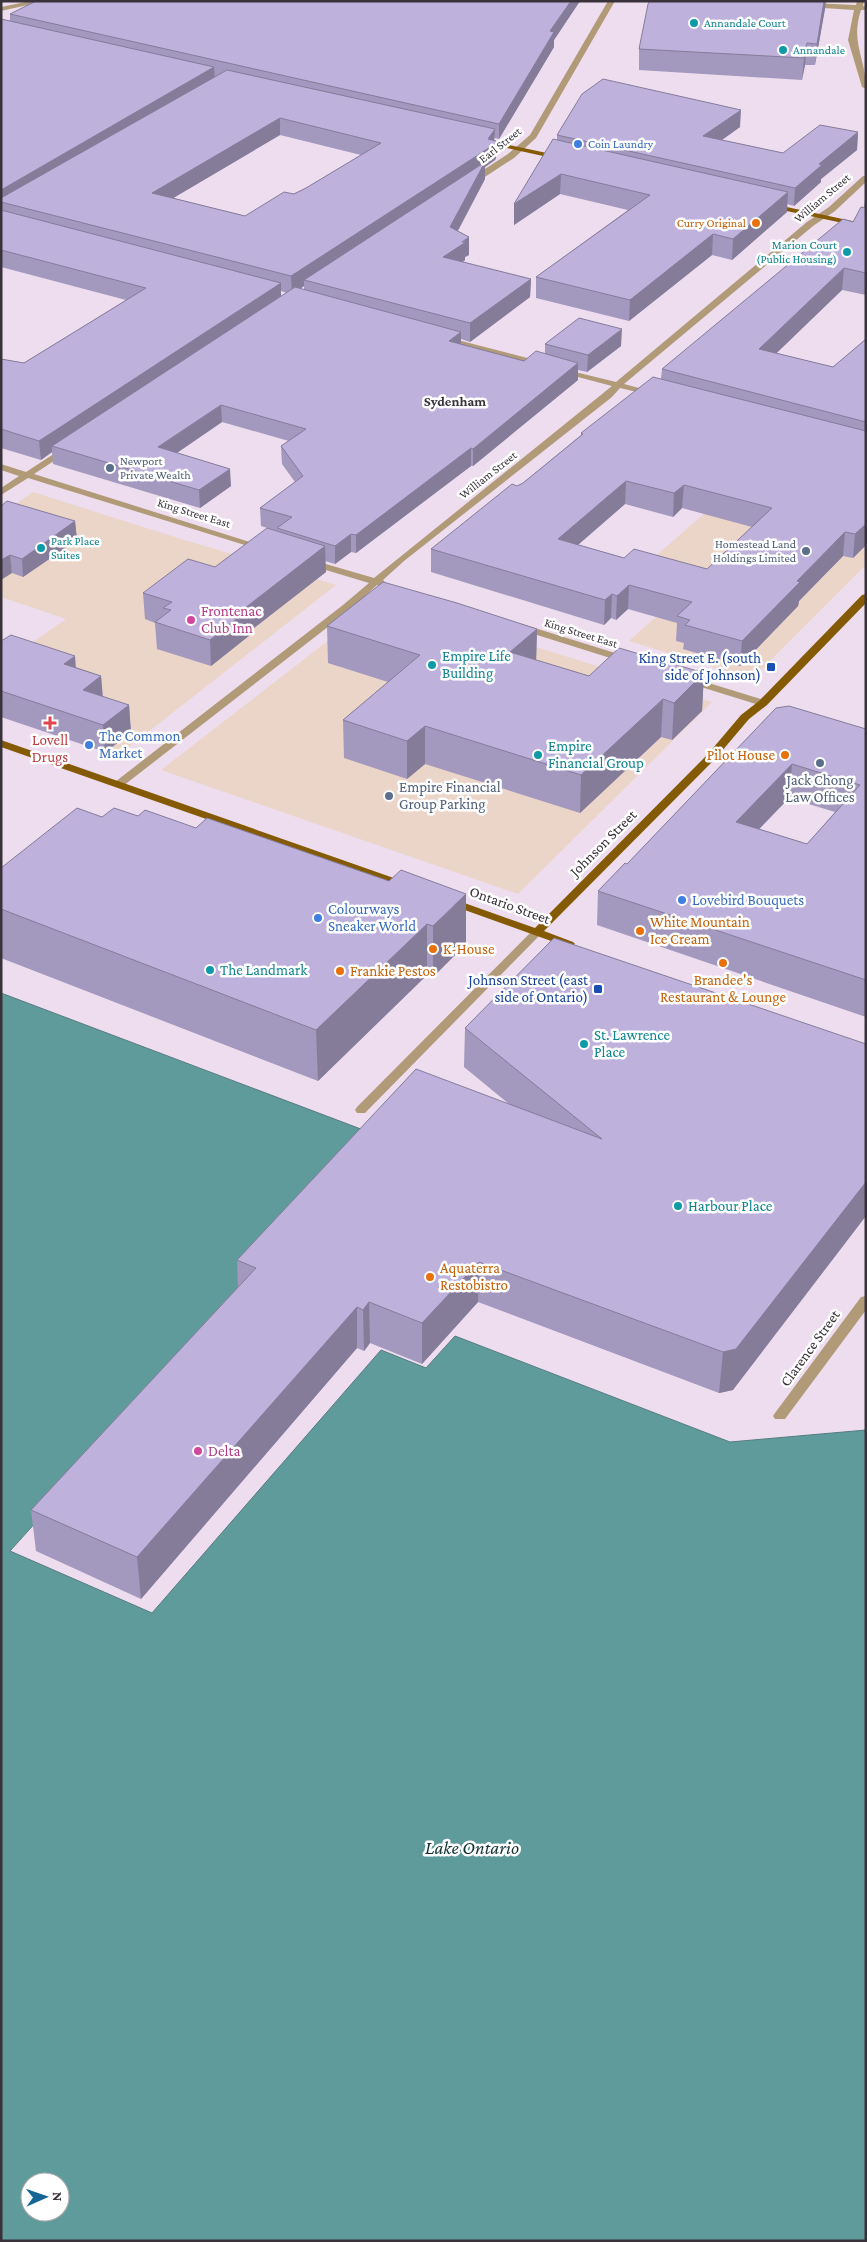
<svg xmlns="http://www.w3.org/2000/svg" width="867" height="2242" font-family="'Crimson Pro',serif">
  <rect width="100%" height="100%" fill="#eeddef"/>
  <!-- commercial -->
  <path fill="#ead5c8" d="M735 487 866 523V565L752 679 629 641 688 588 637 572Z
    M33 492 178 538 336 585 120 754 1 713 23 649 66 619 1 597V514Z
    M382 599 712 702 518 894 161 770Z"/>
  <!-- water -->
  <path fill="#609b9c" stroke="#547c7f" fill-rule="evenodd" d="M1 993 382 1137 10 1551 152 1613 381 1350 426 1368 455 1336 730 1442 866 1430V2241H1ZM30 2182H60V2212H30Z"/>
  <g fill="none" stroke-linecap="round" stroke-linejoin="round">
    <!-- minor -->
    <path fill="#b19a77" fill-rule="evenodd" d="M30 1H45L1 11V7Z
      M608 1H615L536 138 514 158 474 184H468V180L508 154 530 135Z
      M857 1H864L863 6H866V10H861C850 43 866 58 866 89L862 87 848 40 854 10 808 7 804 5 808 3 856 5Z
      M863 176H866V182L835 211 813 226 624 384 654 392V396L620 388 612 397 404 561 383 580 386 583 384 585H377L351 609 123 786H115L114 784 115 782 343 605 369 583 306 564V560H312L374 578 612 386 559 372V368L616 382 807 222 829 207Z
      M446 337 543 362 544 364 540 367 443 342 442 340Z
      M66 446 71 449 69 451 34 474 269 548 267 550H261L28 478 1 495V488L19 476 1 470V464L26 472Z
      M522 624 631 658 632 660 631 662H623L518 629 517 627Z
      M689 677 767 701 768 703 763 706 759 705 685 682V678Z
      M537 929 543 932 541 934 365 1113H357L355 1110 357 1107 533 930Z
      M866 1296V1310L785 1419H775L773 1416 775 1413 861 1297Z"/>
    <!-- major -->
    <path fill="#845b04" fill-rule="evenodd" d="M477 138 561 156 565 158 561 160 480 142 476 140Z
      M768 203 866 224V228L768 207Z
      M866 594V603L767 705 749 719 716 758 544 931 573 942 575 944 573 946H565L448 904 446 902 448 900H456L535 928 708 754 741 715 759 701 862 595Z
      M1 740 408 883 410 885 404 888 400 887 1 747Z"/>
  </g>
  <!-- wall -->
  <path fill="#a398bd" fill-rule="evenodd" d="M36 1H580L554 40V47L499 139 494 138V140L496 141V158L495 160 485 167V179L458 231 469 255 465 257V260L463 262 531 279 530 297 470 342 461 339V344L524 361 545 354V344L621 346 587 372 578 370V380L473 466H471L356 553 351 552 335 564 325 561 326 572 250 631V635L211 666 157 649 155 623 145 619 143 593 215 567 277 531 261 526 260 508 295 482 282 464 281 446 289 441 222 422 177 453 231 486 200 508 53 464 52 452 41 460 1 448V359L24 363 126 300 1 267V19L10 21V14ZM280 135 361 155 306 188 245 216 173 198ZM304 286V290L300 289ZM281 291 287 293 281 296Z
    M650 1H827L826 2 815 65H805L802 80 639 70V49Z
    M740 127 722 140 783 153 858 132 857 150 821 179V182L794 206 787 204V212L732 260 712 255 629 321 536 298V277L628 210 560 194 514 225V204L557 140V135Z
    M866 198V295L842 290 776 353 833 367 866 339V545L853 558 843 556 799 601 798 606 740 666 683 649 684 643 676 641 677 623 628 609 616 620 611 618 604 625 431 572V549L517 486 523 483 581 435V433L661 379 662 369 853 222 864 207 865 199ZM625 504 673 517 682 508 752 527 707 569 624 558 578 545Z
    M1 506 75 521 77 540 23 577 12 573Z
    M327 626 537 629 536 660 589 676 704 673 702 711 672 740 661 737 580 813 425 764 407 779 344 758 343 720 388 682 328 663Z
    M1 641 101 676 103 697 129 705 131 733 105 752 1 717Z
    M776 708 866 729V1017L597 925 598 891 627 864ZM789 798 835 812 807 844 759 829Z
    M138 816 196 828 389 881 466 944 433 977 427 975 318 1081 1 958V868L102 817Z
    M465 1028 866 1044 733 1390 719 1393 478 1302 422 1364 370 1343 364 1351 357 1348 141 1599 36 1551 31 1510 238 1287 237 1260 509 1104 464 1067Z"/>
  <!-- shaded-wall -->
  <path fill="#857c9a" d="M571 1H580L554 40V47L499 139V124L550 31Z
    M824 1H826L825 9 815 65 817 44Z
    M807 43 805 65 802 80 804 58Z
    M214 67 215 83 1 202V190Z
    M741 110 740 127 702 154 703 136Z
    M280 118V135L153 210 152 193Z
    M495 129 494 144 496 141V158L495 160 485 167V179L450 245 304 280V286L292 294 291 276 488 139Z
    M858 132 857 150 821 179V182L794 206 795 188 819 164Z
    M561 174 560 194 514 225V204Z
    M788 192 787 212 732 260 733 239Z
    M713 234 712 255 629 321 630 300Z
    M469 237V255L465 257V260L443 275V257Z
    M844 268 842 290 758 371 759 349Z
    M531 279 530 297 470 342V323Z
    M281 283V301L52 446V452L41 460 39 441Z
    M622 329 621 346 587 372 588 355Z
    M461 332V348L449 341Z
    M578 363V380L473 466V449Z
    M221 405 222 422 159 465 158 447Z
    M471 448V466L356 553V535Z
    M230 469 231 486 200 508 199 490Z
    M626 481 625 504 557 563 558 539Z
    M684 485 682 508 673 517 674 493Z
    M75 521 77 540 23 577 22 559Z
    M866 524V545L853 558 855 534Z
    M845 532 843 556 799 601 798 606 740 666 742 641 797 581Z
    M351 534V552L335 564V546Z
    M325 546 326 572 250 631V635L211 666 210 640 245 608Z
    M10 555 12 573 1 580V560Z
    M629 585 628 609 616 620 617 596Z
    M612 594 611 618 604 625 605 600Z
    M537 629 536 666 510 652Z
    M75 656 77 683 64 664Z
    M704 673 702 711 672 740 674 703Z
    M101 676 103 703 83 690Z
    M663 699 661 737 580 813 581 775Z
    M129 705 131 733 105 752 103 725Z
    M425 726V764L407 779V741Z
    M792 764 789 798 733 856 736 822Z
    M466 894V944L433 977V926Z
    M427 924V975L318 1081 316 1030Z
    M866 1182V1216L733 1390 719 1393 723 1352Z
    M479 1262 478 1302 422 1364V1323Z
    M369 1302 370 1343 364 1351 363 1310Z
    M357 1307V1348L141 1599 137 1557Z"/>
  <!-- building -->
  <path fill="#beb1dc" stroke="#857c9a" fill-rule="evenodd" d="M36 1H571L550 31 554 32 499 124 10 14Z
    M650 1H824L817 44 807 43 804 58 639 49 648 4Z
    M1 19 214 67 1 190Z
    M227 70 495 129 488 139 496 141 495 144 291 276 1 202V198ZM280 118 381 143 306 188 294 194 284 192 245 216 152 193Z
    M603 79 741 110 703 136 783 153 820 125 858 132 819 164 822 165 795 188 557 135 582 94Z
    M553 139 788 192 733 239 713 234 630 300 536 277 650 195 561 174 514 204Z
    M485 162 450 227 469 237 462 242H466L443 257 531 279 470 323 304 280Z
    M861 207 866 208V273L844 268 759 349 833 367 866 339V422L662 369 843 219 853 222Z
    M1 210 281 283 39 441 1 429V359L24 363 146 288 1 250Z
    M295 287 461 332 449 341 524 361 536 351 578 363 473 449 471 448 356 535 351 534 335 546 277 528 292 517 260 508 303 476 281 446 306 429 221 405 158 447 230 469 199 490 52 446Z
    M579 318 622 329 588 355 545 344Z
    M653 377 866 431V524L855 534 845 532 797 581 800 582 742 641 685 625 690 620 677 616 692 602 629 585 617 596 612 594 605 600 431 549 512 484 517 486 523 483 583 434 581 433ZM626 481 674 493 684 485 772 508 707 569 634 549 624 558 558 539Z
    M7 501 75 521 22 559 10 555 1 560V506Z
    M267 528 325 546 245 608 249 609 210 640 155 622 171 610 163 608 172 602 143 593 188 559 215 567Z
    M383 582 457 603 537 629 510 652 589 676 619 648 704 673 674 703 663 699 581 775 425 726 407 741 343 720 420 655 327 626Z
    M11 635 75 656 64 664 101 676 83 690 129 705 103 725 1 691V641Z
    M789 706 866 729V980L598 891 625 863 627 864 776 708ZM792 764 860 785 807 844 736 822Z
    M77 808 102 817 114 808 138 816 145 810 196 828 207 818 389 881 401 870 466 894 433 926 427 924 316 1030 1 909V868Z
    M554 938 866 1044V1182L736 1349 723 1352 479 1262 422 1323 369 1302 363 1310 357 1307 137 1557 31 1510 256 1268 237 1260 416 1069 602 1139 465 1028Z"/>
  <!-- markers -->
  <g fill="#0f9aa8" stroke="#fff" stroke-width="2">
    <circle cx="694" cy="23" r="5"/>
    <circle cx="783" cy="50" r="5"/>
    <circle cx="847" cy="252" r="5"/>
    <circle cx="41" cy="548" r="5"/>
    <circle cx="432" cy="665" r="5"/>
    <circle cx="538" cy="755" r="5"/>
    <circle cx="210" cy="970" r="5"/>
    <circle cx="584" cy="1044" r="5"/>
    <circle cx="678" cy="1206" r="5"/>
  </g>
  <g fill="#3f7fe0" stroke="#fff" stroke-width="2">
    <circle cx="578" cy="144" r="5"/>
    <circle cx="89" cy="745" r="5"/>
    <circle cx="682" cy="900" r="5"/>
    <circle cx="318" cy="918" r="5"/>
  </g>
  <g fill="#e8710a" stroke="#fff" stroke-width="2">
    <circle cx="756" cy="223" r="5"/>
    <circle cx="785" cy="755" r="5"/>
    <circle cx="640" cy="931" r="5"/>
    <circle cx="433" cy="949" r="5"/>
    <circle cx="723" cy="963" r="5"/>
    <circle cx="340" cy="971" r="5"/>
    <circle cx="430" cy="1277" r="5"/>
  </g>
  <g fill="#5c6f8a" stroke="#fff" stroke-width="2">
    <circle cx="110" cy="468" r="5"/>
    <circle cx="806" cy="551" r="5"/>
    <circle cx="820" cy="763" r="5"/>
    <circle cx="389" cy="796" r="5"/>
  </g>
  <g fill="#d1479c" stroke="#fff" stroke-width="2">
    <circle cx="191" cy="620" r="5"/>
    <circle cx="198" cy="1451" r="5"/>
  </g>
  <g fill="#1a4fb4" stroke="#fff" stroke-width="2">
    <rect x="766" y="662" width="10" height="10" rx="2.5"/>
    <rect x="593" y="984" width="10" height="10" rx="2.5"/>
  </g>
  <path fill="#e0444e" stroke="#fff" stroke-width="2" d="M47.5 715.5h5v5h5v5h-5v5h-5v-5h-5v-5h5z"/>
  <g text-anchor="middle" stroke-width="5" stroke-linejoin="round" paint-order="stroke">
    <!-- far-culture labels -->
    <g font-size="12" fill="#0d838f" stroke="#fff" text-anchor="start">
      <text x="704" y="27">Annandale Court</text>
      <text x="793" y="54">Annandale</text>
      <text x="837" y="249" text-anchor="end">Marion Court<tspan x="837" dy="14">(Public Housing)</tspan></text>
      <text x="51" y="545">Park Place<tspan x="51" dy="14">Suites</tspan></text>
    </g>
    <!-- far-shop labels -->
    <g font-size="12" fill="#366cbe" stroke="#fff" text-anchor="start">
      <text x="588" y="148">Coin Laundry</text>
    </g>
    <!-- far-street labels -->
    <g font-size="12" fill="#39323a" stroke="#fff">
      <text transform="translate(500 145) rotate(-38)" y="4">Earl Street</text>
      <text transform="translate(822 198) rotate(-40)" y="4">William Street</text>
      <text transform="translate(488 475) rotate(-38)" y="4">William Street</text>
      <text transform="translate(194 513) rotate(17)" y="4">King Street East</text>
      <text transform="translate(581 633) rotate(17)" y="4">King Street East</text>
    </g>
    <!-- far-food labels -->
    <g font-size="12" fill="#c56008" stroke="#fff" text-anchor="end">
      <text x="746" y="227">Curry Original</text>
    </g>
    <!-- far-service labels -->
    <g font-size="12" fill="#4e5e75" stroke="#fff" text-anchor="start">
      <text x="120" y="465">Newport<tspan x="120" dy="14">Private Wealth</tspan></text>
      <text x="796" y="548" text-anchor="end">Homestead Land<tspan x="796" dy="14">Holdings Limited</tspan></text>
    </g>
    <!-- far-neighbourhood labels -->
    <g font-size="14" font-weight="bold" fill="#39323a" stroke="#fff">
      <text x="455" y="406">Sydenham</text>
    </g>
    <!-- hotel labels -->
    <g font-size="15" fill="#b23c85" stroke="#fff" text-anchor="start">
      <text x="201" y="616">Frontenac<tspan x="201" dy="17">Club Inn</tspan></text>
      <text x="208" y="1456">Delta</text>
    </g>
    <!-- culture labels -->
    <g font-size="15" fill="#0d838f" stroke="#fff" text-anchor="start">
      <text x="442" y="661">Empire Life<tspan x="442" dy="17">Building</tspan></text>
      <text x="548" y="751">Empire<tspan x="548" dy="17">Financial Group</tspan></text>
      <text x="220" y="975">The Landmark</text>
      <text x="594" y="1040">St. Lawrence<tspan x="594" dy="17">Place</tspan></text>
      <text x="688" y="1211">Harbour Place</text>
    </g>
    <!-- transit labels -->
    <g font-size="15" fill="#164399" stroke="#fff" text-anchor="end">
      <text x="761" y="663">King Street E. (south<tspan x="761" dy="17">side of Johnson)</tspan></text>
      <text x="588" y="985">Johnson Street (east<tspan x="588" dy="17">side of Ontario)</tspan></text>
    </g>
    <!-- shop labels -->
    <g font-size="15" fill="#366cbe" stroke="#fff" text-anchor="start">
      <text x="99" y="741">The Common<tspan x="99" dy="17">Market</tspan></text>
      <text x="692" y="905">Lovebird Bouquets</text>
      <text x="328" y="914">Colourways<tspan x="328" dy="17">Sneaker World</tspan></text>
    </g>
    <!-- health labels -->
    <g font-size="15" fill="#be3a42" stroke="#fff">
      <text x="50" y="745">Lovell<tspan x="50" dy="17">Drugs</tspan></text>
    </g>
    <!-- food labels -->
    <g font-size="15" fill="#c56008" stroke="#fff" text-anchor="start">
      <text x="775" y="760" text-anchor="end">Pilot House</text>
      <text x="650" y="927">White Mountain<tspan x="650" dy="17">Ice Cream</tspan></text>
      <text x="443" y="954">K-House</text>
      <text x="350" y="976">Frankie Pestos</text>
      <text x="723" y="985" text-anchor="middle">Brandee's<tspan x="723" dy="17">Restaurant &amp; Lounge</tspan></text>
      <text x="440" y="1273">Aquaterra<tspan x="440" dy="17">Restobistro</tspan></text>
    </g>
    <!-- service labels -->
    <g font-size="15" fill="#4e5e75" stroke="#fff">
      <text x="820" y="785">Jack Chong<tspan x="820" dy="17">Law Offices</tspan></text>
      <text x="399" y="792" text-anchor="start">Empire Financial<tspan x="399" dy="17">Group Parking</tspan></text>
    </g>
    <!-- street labels -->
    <g font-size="15" fill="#39323a" stroke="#fff">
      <text transform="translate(603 843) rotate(-45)" y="5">Johnson Street</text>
      <text transform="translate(510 905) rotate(20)" y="5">Ontario Street</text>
      <text transform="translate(810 1348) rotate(-54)" y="5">Clarence Street</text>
    </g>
    <!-- near-water labels -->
    <g font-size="19" font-style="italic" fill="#143333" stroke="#fff">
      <text x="472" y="1854">Lake Ontario</text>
    </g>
  </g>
  <!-- border -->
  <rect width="867" height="2242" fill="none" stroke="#39323a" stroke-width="5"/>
  <!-- north arrow -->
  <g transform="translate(45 2197) rotate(88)"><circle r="24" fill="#ffffff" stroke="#b0adb0"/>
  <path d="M0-4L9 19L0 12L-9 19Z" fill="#166597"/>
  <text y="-8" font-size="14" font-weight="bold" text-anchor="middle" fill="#39323a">N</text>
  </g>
</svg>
